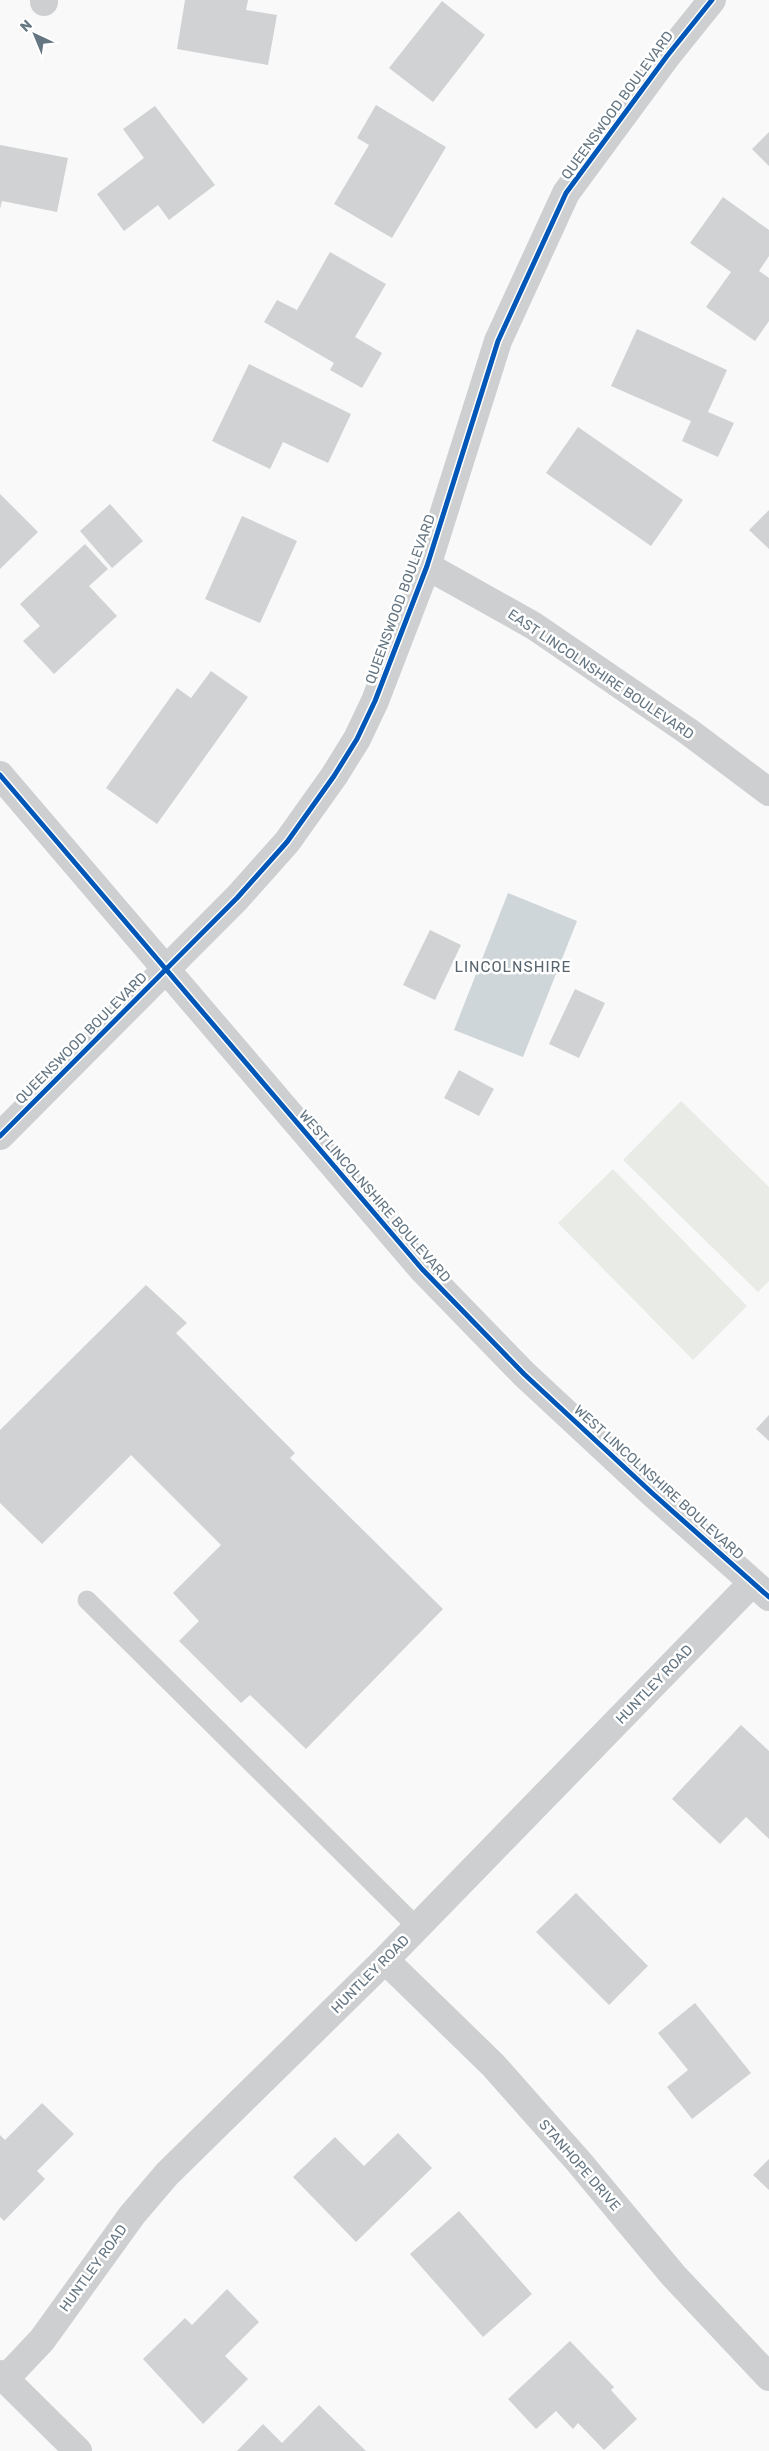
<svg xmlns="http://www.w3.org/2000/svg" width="769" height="2451" font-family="Rubik,sans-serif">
  <rect width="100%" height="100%" fill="#f9f9f9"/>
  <!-- green -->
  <path fill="#e8ebe6" d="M681 1101 769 1187V1281L758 1292 623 1160Z
    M613 1169 747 1306 693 1360 558 1223Z"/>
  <!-- water -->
  <path fill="#ced6d9" d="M508 893 577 921 523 1057 454 1030Z"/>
  <!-- building -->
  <path fill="#d0d2d3" d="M185 0H248L246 10 277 15 268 65 177 49Z
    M442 1 485 35 433 102 389 68Z
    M376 105 446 147 392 238 334 204 369 145 357 138Z
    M155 106 215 185 169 220 158 205 124 231 97 194 144 158 123 129Z
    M769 132V166L752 149Z
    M0 145 68 158 57 212 2 201 0 209Z
    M723 197 769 230V256L759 271 769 278V321L755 341 706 307 731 272 690 243Z
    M330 252 386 284 355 337 382 353 362 388 330 370 334 363 264 322 277 300 297 310Z
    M637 329 727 370 708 412 734 423 718 457 682 441 691 421 611 386Z
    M249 364 351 414 328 463 283 442 270 469 212 441Z
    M578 427 683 500 651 546 546 473Z
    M0 494 38 532 0 569Z
    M110 504 143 541 112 568 80 531Z
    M769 510V549L749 530Z
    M242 516 297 541 260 623 205 599Z
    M85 544 108 569 89 586 117 616 54 674 23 641 40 626 20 604Z
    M211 671 248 697 157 824 106 788 177 688 191 698Z
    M430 930 461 945 435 1000 403 985Z
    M575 989 605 1003 579 1058 549 1044Z
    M459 1070 494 1089 479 1116 444 1098Z
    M146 1285 187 1323 176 1333 295 1453 290 1458 443 1609 306 1749 250 1695 241 1703 179 1641 199 1621 173 1593 221 1545 131 1455 42 1544 0 1503V1430Z
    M769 1415V1441L756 1429Z
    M741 1725 769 1751V1839L746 1817 720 1844 672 1799Z
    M576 1893 648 1966 609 2005 536 1932Z
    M695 2003 751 2073 692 2119 667 2087 688 2070 658 2033Z
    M42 2103 74 2134 37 2171 45 2179 4 2221 0 2217V2135L5 2140Z
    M398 2133 432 2168 356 2242 293 2177 335 2137 364 2166Z
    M769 2159V2190L753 2175Z
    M459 2211 532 2294 483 2337 410 2254Z
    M227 2289 259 2322 225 2356 248 2379 203 2424 143 2359 185 2318 192 2325Z
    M570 2341 614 2387 611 2390 637 2419 604 2450 578 2423 573 2429 556 2411 536 2429 508 2399Z
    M319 2405 366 2451H237L263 2424 282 2443Z"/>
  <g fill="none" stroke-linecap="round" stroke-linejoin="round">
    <!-- lane -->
    <path stroke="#cecfd0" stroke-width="19" d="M87 1600 417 1927"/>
    <!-- street -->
    <path stroke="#cecfd0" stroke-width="28" d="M44 0V2
      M427 566 534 626 689 732 769 792
      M0 775 422 1269 524 1374 652 1493 769 1597
      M0 1136 237 898 287 842 334 776 357 739 375 701 427 566 498 341 566 193 667 56 712 0
      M385 1960 493 2065 579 2162 673 2275 769 2377
      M0 2374 78 2451
      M5 2379 42 2340 132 2215 167 2174 385 1960 752 1583"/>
    <defs>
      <path id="cycleway" d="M0 775 422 1269 524 1374 652 1493 769 1597
        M0 1136 237 898 287 842 334 776 357 739 375 701 427 566 498 341 566 193 667 56 712 0"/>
    </defs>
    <!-- cycleway casing -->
    <use href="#cycleway" stroke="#fff" stroke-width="8"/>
    <!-- cycleway -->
    <use href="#cycleway" stroke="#0057b8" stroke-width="5"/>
  </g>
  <g text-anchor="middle" stroke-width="5" stroke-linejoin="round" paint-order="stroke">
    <!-- street labels -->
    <g font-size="14" fill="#657683" stroke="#fff">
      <text transform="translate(617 105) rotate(-54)" y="5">QUEENSWOOD BOULEVARD</text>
      <text transform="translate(400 599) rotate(-70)" y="5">QUEENSWOOD BOULEVARD</text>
      <text transform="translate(601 674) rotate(34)" y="5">EAST LINCOLNSHIRE BOULEVARD</text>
      <text transform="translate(81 1038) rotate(-45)" y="5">QUEENSWOOD BOULEVARD</text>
      <text transform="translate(375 1196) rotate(49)" y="5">WEST LINCOLNSHIRE BOULEVARD</text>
      <text transform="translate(659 1482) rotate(42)" y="5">WEST LINCOLNSHIRE BOULEVARD</text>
      <text transform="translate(654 1684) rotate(-46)" y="5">HUNTLEY ROAD</text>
      <text transform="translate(370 1974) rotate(-45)" y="5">HUNTLEY ROAD</text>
      <text transform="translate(580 2165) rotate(49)" y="5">STANHOPE DRIVE</text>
      <text transform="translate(93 2268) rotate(-54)" y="5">HUNTLEY ROAD</text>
    </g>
    <!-- neighbourhood labels -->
    <g font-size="15" letter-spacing="1" fill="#57646e" stroke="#fff">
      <text x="513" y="972">LINCOLNSHIRE</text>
    </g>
  </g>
  <!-- north arrow -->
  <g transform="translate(35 35) rotate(316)" stroke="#ffffff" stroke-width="4" paint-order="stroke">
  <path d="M0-4L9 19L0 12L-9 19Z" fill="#657683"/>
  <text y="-8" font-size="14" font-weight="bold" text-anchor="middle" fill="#657683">N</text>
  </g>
</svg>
